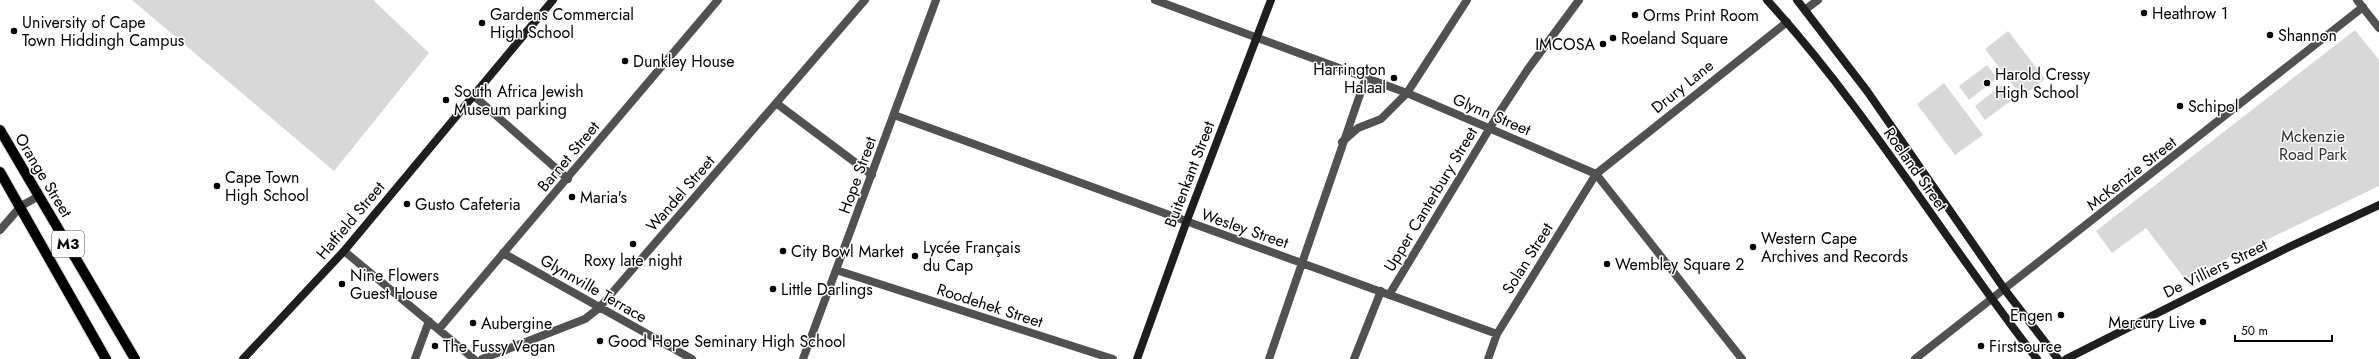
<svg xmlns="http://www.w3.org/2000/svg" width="2379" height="359" font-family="Jost,sans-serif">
  <rect width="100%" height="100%" fill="#fff"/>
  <!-- park -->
  <path fill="#d8d8d8" d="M132 0H373L429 53 334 171Z
    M2355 30 2379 60V186L2185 279 2146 228 2112 253 2096 231Z
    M2008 31 2045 79 2022 97 1985 49Z
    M1987 65 1997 78 1969 100 1959 86Z
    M1944 83 1983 135 1955 155 1917 104Z
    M2002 85 2013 99 1985 120 1975 106Z"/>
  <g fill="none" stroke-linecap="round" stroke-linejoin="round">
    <defs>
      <path id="primary" d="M0 130 135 359
        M0 172 106 359"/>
    </defs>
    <!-- primary casing -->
    <use href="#primary" stroke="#dbdbdb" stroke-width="12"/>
    <!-- street -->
    <path stroke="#515151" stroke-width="8" d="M1155 0 1407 93 1596 174 1742 359
      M2357 0 2379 28
      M1806 9 1818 0
      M473 95 568 179
      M776 103 872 175
      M894 115 1497 334
      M1342 142 1358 128 1381 119 1407 93 1467 0
      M0 230 21 206 39 196
      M344 251 474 359
      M503 253 692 359
      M836 270 1113 359
      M1389 295 1499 113 1528 69 1579 0
      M439 329 718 0
      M415 359 429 321
      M482 359 585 319 599 308 865 0
      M803 359 936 0
      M1269 359 1366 77
      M1354 359 1381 291
      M1488 359 1497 334 1596 174 1787 22
      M1915 359 2363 7"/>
    <!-- secondary -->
    <path stroke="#1e1e1e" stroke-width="8" d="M1767 0C1868 111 1945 241 2037 359
      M1797 0 1867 91 2005 290 2058 359
      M243 359 344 251 553 0
      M1137 359 1186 223 1271 0
      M2066 359 2285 249 2379 205"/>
    <!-- primary -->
    <use href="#primary" stroke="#000" stroke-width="10"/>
  </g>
  <!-- markers -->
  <g fill="#000" stroke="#fff" stroke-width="1.5">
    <circle cx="2144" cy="13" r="4"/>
    <circle cx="1635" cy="15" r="4"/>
    <circle cx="482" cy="23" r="4"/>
    <circle cx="14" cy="31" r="4"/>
    <circle cx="2270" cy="35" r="4"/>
    <circle cx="1613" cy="38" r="4"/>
    <circle cx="1603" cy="44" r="4"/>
    <circle cx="625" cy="61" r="4"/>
    <circle cx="1394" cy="78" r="4"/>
    <circle cx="1987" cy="83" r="4"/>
    <circle cx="446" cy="100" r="4"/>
    <circle cx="2180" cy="106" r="4"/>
    <circle cx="217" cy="186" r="4"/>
    <circle cx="572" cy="197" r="4"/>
    <circle cx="407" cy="204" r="4"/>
    <circle cx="633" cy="244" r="4"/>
    <circle cx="1753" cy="247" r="4"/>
    <circle cx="783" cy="251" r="4"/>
    <circle cx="915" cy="256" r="4"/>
    <circle cx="1607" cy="264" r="4"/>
    <circle cx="342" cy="284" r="4"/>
    <circle cx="773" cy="289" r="4"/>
    <circle cx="2061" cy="315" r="4"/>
    <circle cx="2203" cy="322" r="4"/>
    <circle cx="473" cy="323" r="4"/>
    <circle cx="600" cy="341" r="4"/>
    <circle cx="435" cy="346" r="4"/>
    <circle cx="1981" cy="346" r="4"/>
  </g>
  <g text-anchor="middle" stroke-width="3" stroke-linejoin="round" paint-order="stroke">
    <!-- shield labels -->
    <rect fill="#fff" stroke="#4c4c4c" stroke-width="1" x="52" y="231" width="32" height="26" rx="3"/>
    <g font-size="15" font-weight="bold" fill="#000">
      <text x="68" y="249">M3</text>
    </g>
    <!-- poi labels -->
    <g font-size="16" fill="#000" stroke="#fff" text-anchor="start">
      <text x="2152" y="19">Heathrow 1</text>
      <text x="490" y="20">Gardens Commercial<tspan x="490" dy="18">High School</tspan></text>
      <text x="1643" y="21">Orms Print Room</text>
      <text x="22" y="28">University of Cape<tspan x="22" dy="18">Town Hiddingh Campus</tspan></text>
      <text x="2278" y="41">Shannon</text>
      <text x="1621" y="44">Roeland Square</text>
      <text x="1595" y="50" text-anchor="end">IMCOSA</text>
      <text x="633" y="67">Dunkley House</text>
      <text x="1386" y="75" text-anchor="end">Harrington<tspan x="1386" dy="18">Halaal</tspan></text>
      <text x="1995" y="80">Harold Cressy<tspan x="1995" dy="18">High School</tspan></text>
      <text x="454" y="97">South Africa Jewish<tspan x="454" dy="18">Museum parking</tspan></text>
      <text x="2188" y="112">Schipol</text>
      <text x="225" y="183">Cape Town<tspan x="225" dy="18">High School</tspan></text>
      <text x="580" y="203">Maria's</text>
      <text x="415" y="210">Gusto Cafeteria</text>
      <text x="1761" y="244">Western Cape<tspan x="1761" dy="18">Archives and Records</tspan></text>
      <text x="923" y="253">Lycée Français<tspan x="923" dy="18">du Cap</tspan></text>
      <text x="791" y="257">City Bowl Market</text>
      <text x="633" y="266" text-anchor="middle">Roxy late night</text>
      <text x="1615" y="270">Wembley Square 2</text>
      <text x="350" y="281">Nine Flowers<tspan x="350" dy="18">Guest House</tspan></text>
      <text x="781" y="295">Little Darlings</text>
      <text x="2053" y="321" text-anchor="end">Engen</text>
      <text x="2195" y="328" text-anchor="end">Mercury Live</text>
      <text x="481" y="329">Aubergine</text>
      <text x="608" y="347">Good Hope Seminary High School</text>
      <text x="443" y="352">The Fussy Vegan</text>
      <text x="1989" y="352">Firstsource</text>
    </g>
    <!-- street labels -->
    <g font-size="16" fill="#000" stroke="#fff">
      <text transform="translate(1682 86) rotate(-39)" y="6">Drury Lane</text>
      <text transform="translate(1492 114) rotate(23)" y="6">Glynn Street</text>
      <text transform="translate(568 156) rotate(-50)" y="6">Barnet Street</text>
      <text transform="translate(1916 169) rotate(55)" y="6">Roeland Street</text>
      <text transform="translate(2131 173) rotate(-38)" y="6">McKenzie Street</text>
      <text transform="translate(1189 174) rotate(-69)" y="6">Buitenkant Street</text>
      <text transform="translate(44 175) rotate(59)" y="6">Orange Street</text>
      <text transform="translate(857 175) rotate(-70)" y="6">Hope Street</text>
      <text transform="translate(680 193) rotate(-49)" y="6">Wandel Street</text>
      <text transform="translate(1430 199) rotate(-59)" y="6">Upper Canterbury Street</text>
      <text transform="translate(350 220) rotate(-50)" y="6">Hatfield Street</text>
      <text transform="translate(1245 228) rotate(19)" y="6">Wesley Street</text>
      <text transform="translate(1527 258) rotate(-58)" y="6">Solan Street</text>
      <text transform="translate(2215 268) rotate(-26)" y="6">De Villiers Street</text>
      <text transform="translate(594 288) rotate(30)" y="6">Glynnville Terrace</text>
      <text transform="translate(990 305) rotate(18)" y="6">Roodehek Street</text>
    </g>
    <!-- park labels -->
    <g font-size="16" fill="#2f2f2f" stroke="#fff">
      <text x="2313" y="142">Mckenzie<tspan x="2313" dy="18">Road Park</tspan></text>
    </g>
  </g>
  <!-- scale -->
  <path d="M2235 335v6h97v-6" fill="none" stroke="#000000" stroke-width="2"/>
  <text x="2241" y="335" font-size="12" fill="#000000" stroke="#ffffff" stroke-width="3" paint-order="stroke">50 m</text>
</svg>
